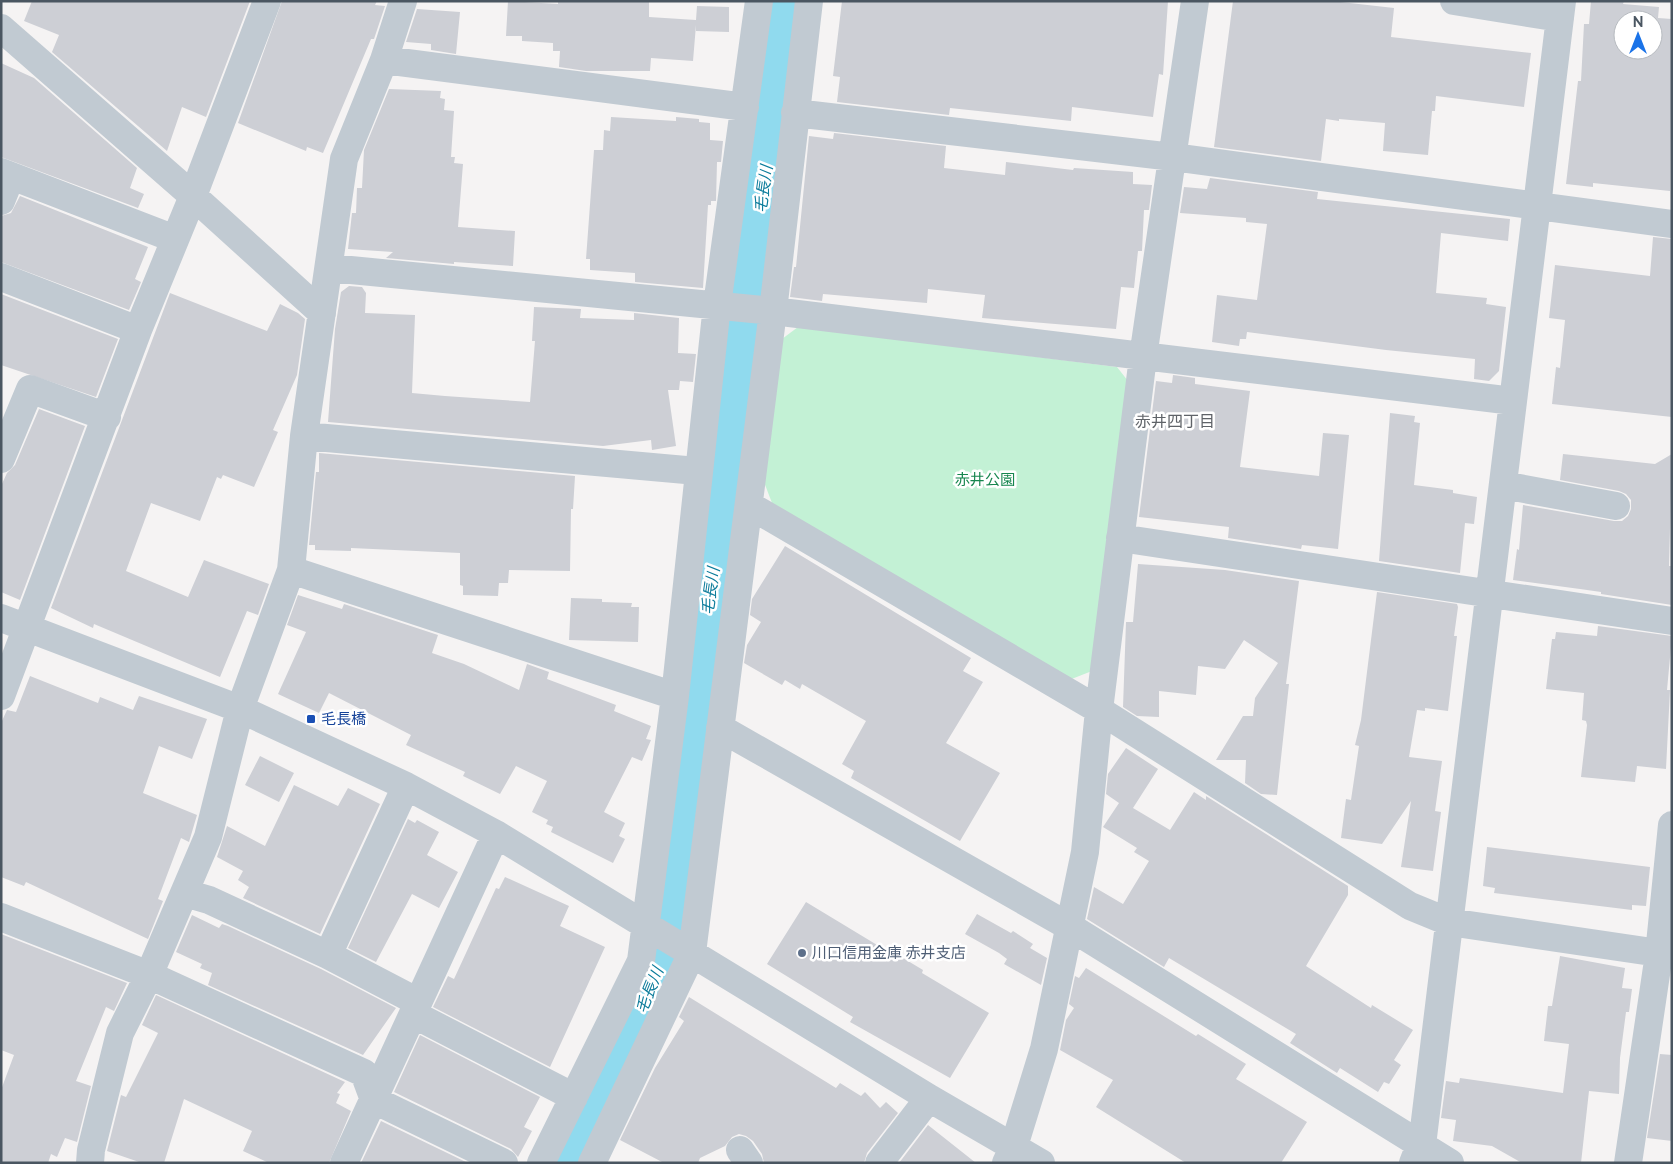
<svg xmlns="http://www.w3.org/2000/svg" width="1673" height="1164" font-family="Raleway,'Noto Sans JP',sans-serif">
  <rect width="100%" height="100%" fill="#f5f3f3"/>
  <!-- green -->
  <path fill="#c3f1d5" d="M798 327 1117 367 1128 381 1092 671 1069 680 772 503 764 482 782 339Z"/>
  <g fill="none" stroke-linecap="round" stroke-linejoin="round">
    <!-- river -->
    <path stroke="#90daee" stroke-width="51" d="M572 1163 659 972 676 858 745 309 788 1"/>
  </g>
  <!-- building -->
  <path fill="#cdcfd5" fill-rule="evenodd" d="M32 1H250L206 117 182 107 167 151 52 52 59 35 24 21Z
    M282 1H377L375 5 385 6 374 39H371L323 153 307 147 306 151 238 123Z
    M508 1 558 4V1H649V17L696 20 697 6 729 7V32L696 31V25L693 61 651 58 650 71H586L559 67 560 51H553V43L522 41V36H506Z
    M842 1H1168L1163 75 1159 74 1153 117 1072 107 1071 121 950 108 949 115 837 102 840 77 833 76Z
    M1233 1H1332L1394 8 1391 37 1531 53 1524 107 1436 96 1435 111H1432L1428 155 1383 151 1385 123 1339 119V121L1326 119 1321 161 1214 147Z
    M1591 1H1624L1623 4 1659 7 1658 18 1672 19 1670 191 1593 183V187L1566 184 1578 81H1581L1584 24H1589ZM1623 20H1653V50H1623Z
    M417 9 460 12 456 54 431 50V44L406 42Z
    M1 63 34 78 137 168 130 188 144 194 138 208 1 157Z
    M389 89 441 91 440 98 445 99 444 110 454 111 451 157H455L454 163 463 164 458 227 515 231 513 266 454 262V264L386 258 393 252 348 249 352 213H356L357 188H362L364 150Z
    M611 117 676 121V117L699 119V122L710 123V140L723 141 721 162H717L716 201H711V205H708L703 288 635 282V273L590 270V259H586L594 150H603L604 130 610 131Z
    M834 133 946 146 944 168 1005 175 1006 162 1073 170 1074 168 1133 172V184L1152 185 1149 210H1144L1142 251H1138L1134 288 1121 287 1116 329 982 318 985 295 928 289 927 303 823 294 822 301 790 297 794 267H796L809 136 833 139Z
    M1210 178 1318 192 1317 199 1510 219 1508 241 1441 233 1436 293 1487 298 1486 304 1506 307 1499 371 1489 381 1474 379 1475 359 1386 350 1247 332 1246 339H1240L1239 346 1212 342 1217 295 1257 300 1267 224 1246 222V218L1180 213 1184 187 1207 189Z
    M20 196 148 247 135 279 141 282 129 310 1 262V216L11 213Z
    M1653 237 1672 239V417L1552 404 1556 367 1560 368 1565 320 1549 318 1555 265 1650 276Z
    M349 286 362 287 366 293 365 313 415 315 412 393 445 396 530 402 535 341H532L534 307 581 309 580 318 634 320V313L679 318 678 353 696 354 693 382 680 381 679 390H668L676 446 652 450 651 440 603 446 328 422 335 329 341 292Z
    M170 293 267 331 280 304 298 313 305 319 297 375 273 430 278 432 254 487 223 475 221 479 217 477 200 521 151 503 126 571 188 597 204 560 269 584 258 615 247 611 220 677 94 624 93 628 51 608Z
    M1 294 118 339 96 397 1 365Z
    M1173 375 1195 378V384L1250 391 1240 467 1319 476 1323 433 1349 435 1338 549 1302 545 1301 549 1228 538 1229 527 1139 517 1156 381 1172 383Z
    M39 409 85 426 20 600 1 592V486L7 473 15 465Z
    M1390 413 1415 416 1414 422 1420 423 1414 485 1453 490V493L1477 497 1474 524 1465 523 1460 573 1379 561Z
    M319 453 575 476 573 509H571L570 571 509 570 508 583H499L498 596 463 595V586L460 585V553L351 548V551L315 550V545H309L316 472H319Z
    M1563 454 1655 464 1672 454 1669 566H1672V605L1601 594V592L1580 589 1513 580 1517 549 1519 550 1523 505 1614 521H1622L1628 516 1631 509V500L1626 494 1619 491 1560 480Z
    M785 546 971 658 963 671 983 682 946 743 1000 773 960 841 851 778 854 771 842 764 866 721 802 684 800 689 785 680 782 685 744 663 747 645 761 622 750 615 752 599Z
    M1138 564 1225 570 1299 581 1286 684H1289L1277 795 1261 794 1245 783 1246 760H1216L1243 716H1253L1255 698 1278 663 1244 640 1225 669 1198 666 1196 695 1159 691V717L1137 716 1123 707 1126 622H1133Z
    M1377 592 1457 604 1458 607 1454 636H1457L1448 711 1425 708V711L1417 710 1409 757 1442 761 1435 811 1441 812 1433 871 1401 867 1411 801 1382 844 1341 838 1346 799 1351 800 1359 746 1355 745 1361 720Z
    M298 595 342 609 344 604 438 635 432 653 464 664 519 690 527 664 549 672 547 679 616 705 614 711 651 726 646 739 651 740 642 761 632 757 604 812 625 823 619 836 625 839 613 863 551 832 553 827 546 824 548 820 532 812 547 781 516 766 500 794 463 776 465 772 406 745 411 735 329 693 319 713 278 694 306 632 287 625Z
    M571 598 602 599V602L632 603 631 607H639L638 642 569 640Z
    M1598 626 1672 636 1667 690H1670L1666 769 1637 766 1635 782 1581 777 1587 725 1586 721 1582 720 1584 693 1546 689 1552 639H1555L1556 632 1597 636Z
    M30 676 98 703 100 697 133 710 139 696 207 719 192 759 159 746 143 793 197 815 189 842 181 838 158 899 163 901 148 939 26 882 24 886 1 877V723L7 710 16 712Z
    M1126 748 1158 769 1133 808 1170 830 1194 792 1206 800V796L1348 886V895L1306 966 1371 1008 1372 1005 1413 1030 1394 1060 1401 1065 1389 1084 1384 1082 1378 1092 1340 1068 1337 1073 1290 1043 1296 1034 1169 958 1164 967 1087 919 1094 887 1123 904 1149 861 1134 852 1137 848 1103 827 1119 803 1106 794 1108 774Z
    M260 756 294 773 279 802 245 785Z
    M294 785 338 806 348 788 380 804 320 934 243 898 249 887 238 880 243 871 217 857 227 826 265 846Z
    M408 819 415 823 417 820 439 832 427 855 458 872 439 908 412 894 376 962 348 948Z
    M1487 847 1650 867 1646 906 1632 905V910L1494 893 1495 888 1483 886Z
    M505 877 569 906 560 926 605 947 550 1067 433 1007 448 976 454 979 496 888 499 889Z
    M806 902 892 954 893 952 923 970 922 973 989 1013 950 1078 850 1022 853 1017 767 964Z
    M977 914 1011 933 1013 931 1033 944 1030 948 1047 958 1041 985 1004 964 1007 959 999 953 965 934Z
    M192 915 219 928 222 924 228 926 321 969 396 1008 363 1055 208 985 212 973 200 968 202 964 176 952Z
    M1 934 127 983 114 1011 106 1007 76 1081 91 1086 77 1142 65 1138 57 1157 51 1154 48 1163H1V1090L14 1055 1 1050Z
    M1560 956 1625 968 1622 988 1632 989 1629 1012H1626L1620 1058 1619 1094 1589 1091 1581 1163H1522L1492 1146 1453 1141 1456 1120 1441 1118 1446 1081 1459 1083 1460 1078 1563 1093 1569 1044 1544 1041 1548 1006H1552Z
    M1086 968 1196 1036 1198 1034 1246 1064 1236 1079 1307 1122 1281 1163H1186L1096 1107 1113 1080 1060 1050 1066 1020 1074 1008 1069 1004 1075 976 1079 978Z
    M156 995 345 1082 337 1093 340 1094 336 1103 351 1111 329 1163H269L243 1151 252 1131 184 1099 164 1163H142L107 1151 121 1095 126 1097 158 1033 142 1025Z
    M689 997 836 1088 840 1083 861 1096 865 1092 880 1108 886 1102 898 1113 867 1153 864 1163H764L762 1154 753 1141 746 1136 739 1134 732 1137 725 1146 700 1158 698 1163H664L620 1140 655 1068 684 1021 679 1017Z
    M420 1035 540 1097 524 1127 532 1131 518 1157 511 1149 394 1092Z
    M1660 1054 1672 1055V1141L1647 1138Z
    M381 1121 468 1163H361Z
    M928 1125 976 1163H899Z"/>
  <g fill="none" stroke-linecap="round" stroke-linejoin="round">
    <!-- minor -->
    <path stroke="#c1cad2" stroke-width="28" d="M1454 1 1560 18
      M1 28 193 196 322 313
      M384 60 745 107
      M795 113 1173 157 1672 224
      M1 172 175 239
      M1 201 11 176
      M330 268 773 311 1513 401
      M1 277 138 330
      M304 436 697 471
      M1 459 30 389 107 417
      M1503 485 1616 506
      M749 505 1099 710 1410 906 1449 922 1672 955
      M1120 538 1672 621
      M291 570 675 696
      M1 618 240 709 406 786 496 834 929 1098 1041 1163
      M1 696 138 330 193 196 267 1
      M720 728 1070 927 1450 1163
      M185 893 209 900 328 955 418 1002
      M1 917 149 975 364 1073 374 1100 504 1163
      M328 955 406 786
      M413 1014 574 1097
      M740 1150 749 1163
      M90 1163 91 1150 120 1033 149 975 208 837 240 709 291 570 304 436 344 159 384 60 403 1
      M344 1163 496 834
      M541 1163 641 961 675 696 717 305 759 1
      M592 1163 692 953 773 311 809 1
      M879 1163 929 1098
      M1006 1163 1014 1146 1044 1049 1085 852 1099 710 1143 357 1195 1
      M1413 1163 1423 1137 1562 1
      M1628 1163 1659 954 1672 825"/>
  </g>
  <!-- markers -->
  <rect fill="#1a4fb4" stroke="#fff" stroke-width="2" x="306" y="714" width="10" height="10" rx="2.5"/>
  <circle fill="#5c6f8a" stroke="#fff" stroke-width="2" cx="802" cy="953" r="5"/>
  <g text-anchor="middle" stroke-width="5" stroke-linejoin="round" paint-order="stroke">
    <!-- park labels -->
    <g font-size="15" fill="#17864f" stroke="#fff">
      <text x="985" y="485">赤井公園</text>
    </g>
    <!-- transit labels -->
    <g font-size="15" fill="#164399" stroke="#fff" text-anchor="start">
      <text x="321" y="724">毛長橋</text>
    </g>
    <!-- service labels -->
    <g font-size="15" fill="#4e5e75" stroke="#fff" text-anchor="start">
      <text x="812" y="958">川口信用金庫 赤井支店</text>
    </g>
    <!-- water labels -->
    <g font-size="16" font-style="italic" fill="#0c7c9b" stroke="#fff">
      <text transform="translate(763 189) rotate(-82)" y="6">毛長川</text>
      <text transform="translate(710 591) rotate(-82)" y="6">毛長川</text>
      <text transform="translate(649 990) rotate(-68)" y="6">毛長川</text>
    </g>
    <!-- neighbourhood labels -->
    <g font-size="16" fill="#5f6368" stroke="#fff">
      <text x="1175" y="427">赤井四丁目</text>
    </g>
  </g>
  <!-- border -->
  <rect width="1673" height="1164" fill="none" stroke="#4a5661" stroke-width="5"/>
  <!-- north arrow -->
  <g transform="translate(1638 35)"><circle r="24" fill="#ffffff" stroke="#b7bbc0"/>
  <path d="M0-4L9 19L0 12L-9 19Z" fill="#1a73e8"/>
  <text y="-8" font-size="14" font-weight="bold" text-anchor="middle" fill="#4a5661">N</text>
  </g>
</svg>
